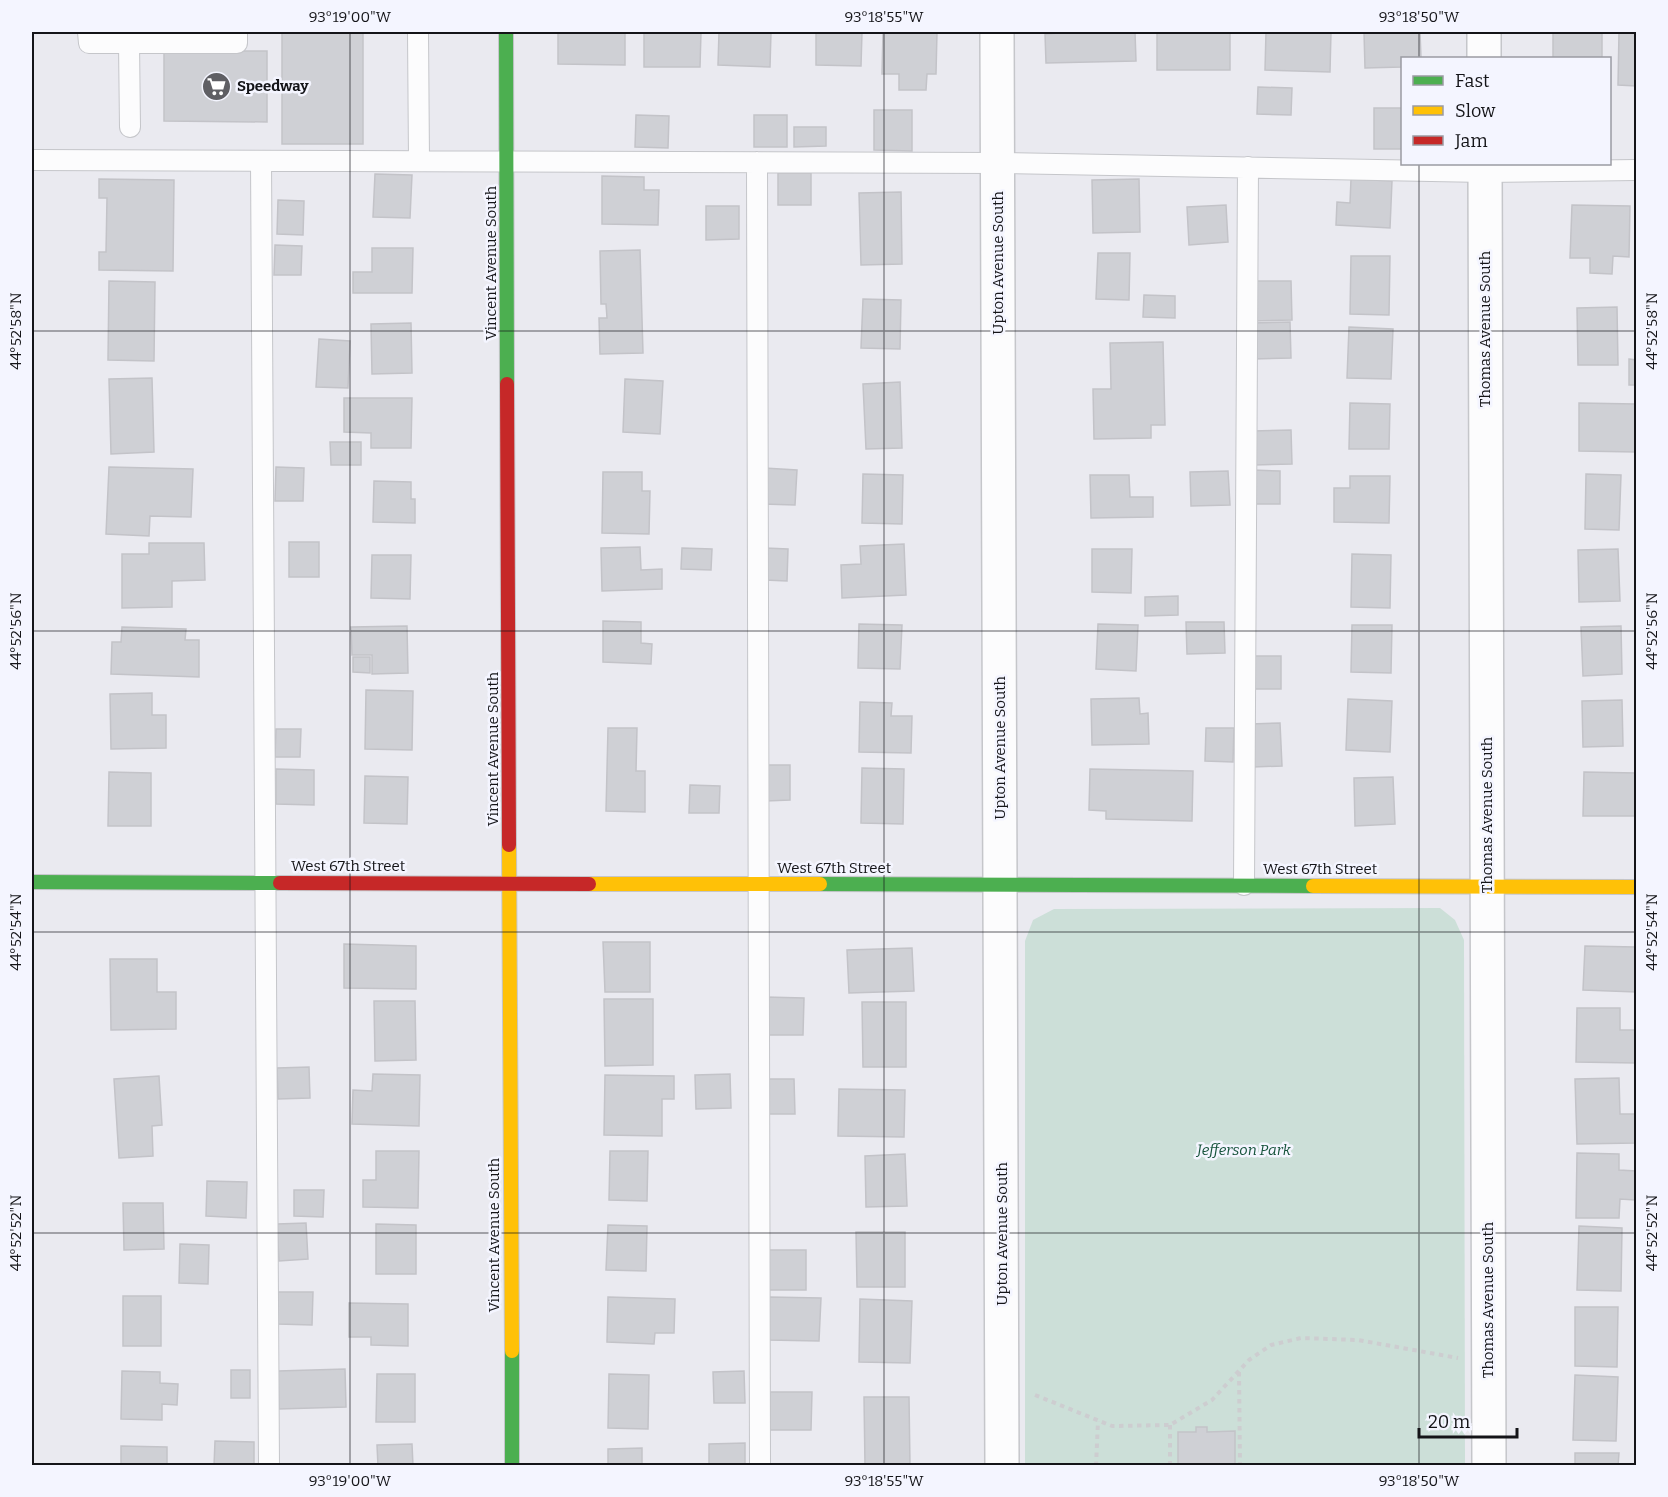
<svg xmlns="http://www.w3.org/2000/svg" width="1668" height="1497" font-family="Bitter,serif">
  <rect width="100%" height="100%" fill="#eaeaf0"/>
  <!-- green -->
  <path fill="#ccdfd8" d="M1440 908 1455 920 1464 940 1465 1465H1025V941L1033 920 1054 909Z"/>
  <!-- building -->
  <path fill="#cfd0d5" stroke="#c3c3c8" stroke-width="1.5" d="M112 32H219V34L112 33Z
    M282 32H363V144H282Z
    M558 32H625V65L558 64Z
    M644 32H701L700 67H644Z
    M719 32H771L770 67 718 65Z
    M816 32H862L861 66 816 65Z
    M883 32H937L936 74H927L926 90H899V74H882Z
    M1074 32H1135L1136 61 1046 63 1045 34Z
    M1157 32H1230V70H1157Z
    M1266 32H1331L1330 72 1265 70Z
    M1364 32H1420L1421 58H1402V67L1365 68Z
    M1553 32H1602V58H1553Z
    M1619 32H1636V86L1618 85Z
    M164 51H267V122L164 121Z
    M1258 87 1292 88 1291 115 1257 114Z
    M1374 108H1402V149H1374Z
    M874 110H912V151L874 150Z
    M636 115 669 116 668 148 635 147Z
    M754 115H787V147H754Z
    M794 127H826V146L794 147Z
    M778 173H811V205H778Z
    M375 174 412 175 410 218 373 217Z
    M602 176 644 177V190H659L658 225 602 224Z
    M99 179 174 180 173 271 99 270V252H106L107 198H99Z
    M1139 179 1140 232 1093 233 1092 180Z
    M1351 179 1392 181 1390 228 1336 225 1337 202 1350 203Z
    M901 192 902 264 861 265 859 193Z
    M278 200 304 201 303 235 277 234Z
    M1226 205 1228 242 1189 245 1187 207Z
    M1572 205 1630 206 1629 257 1613 256 1612 274 1590 273V258H1570Z
    M706 206H739V239L706 240Z
    M275 245 302 246 301 275H274Z
    M372 248H413L412 293H353V272H372Z
    M640 250 643 353 600 354 599 318H607L606 304H601L600 251Z
    M1098 253H1130L1129 300 1096 299Z
    M1351 256H1390L1389 315 1350 314Z
    M109 281 155 282 154 361 108 360Z
    M1252 281H1291L1292 320 1252 321Z
    M1144 295 1175 296V318L1143 317Z
    M863 299 901 300 900 349 861 348Z
    M1617 307 1618 365H1578L1577 308Z
    M1290 322 1291 358 1253 359 1252 323Z
    M411 323 412 373 372 374 371 324Z
    M1349 327 1393 329 1391 379 1347 378Z
    M319 339 350 341 348 388 316 387Z
    M1163 342 1165 425H1151V438L1094 439 1093 389H1111L1110 343Z
    M1629 359 1636 360V385H1629Z
    M152 378 154 452 111 454 109 379Z
    M625 379 663 381 660 434 623 432Z
    M900 382 902 448 866 449 863 384Z
    M344 398H412L411 448H371V433L344 432Z
    M1350 403 1390 404 1389 449H1349Z
    M1579 403 1636 404V452L1579 451Z
    M1291 430 1292 464 1254 465 1253 431Z
    M330 442H361V465H331Z
    M109 467 193 469 191 517 150 516 149 536 106 534Z
    M276 467 304 468 303 501H275Z
    M764 468 797 470 795 505 762 504Z
    M1253 470 1280 471V504H1253Z
    M1228 471 1230 505 1191 506 1190 472Z
    M603 472H642V491H650L649 534 602 533Z
    M863 474 903 475 902 524 862 523Z
    M1586 474 1621 475 1619 530 1585 529Z
    M1090 475H1129L1130 497H1153V517L1091 518Z
    M1350 476H1390L1389 523 1334 522V488H1350Z
    M374 481 411 482V499H415V523L373 522Z
    M289 542H319V577H289Z
    M149 543H204L205 580 172 581V607L122 608V554H149Z
    M904 544 906 595 842 598 841 565 861 564 860 546Z
    M640 547 641 570 662 569V589L602 591 601 548Z
    M682 548 712 549 711 570 681 569Z
    M765 548 788 549 787 581 765 580Z
    M1092 549H1132L1131 593 1092 592Z
    M1618 549 1620 601 1579 602 1578 550Z
    M1352 554 1391 555 1390 608 1351 607Z
    M372 555H411L410 599 371 598Z
    M1178 596V615L1145 616V597Z
    M603 621 641 622V643L652 644 651 664 603 662Z
    M1186 622H1224L1225 653 1187 654Z
    M859 624 902 625 900 669 858 668Z
    M1098 624 1138 625 1136 671 1096 669Z
    M1352 625H1392L1391 673 1351 672Z
    M407 626 408 673 372 674V655H352L351 627Z
    M1621 626 1622 674 1583 676 1581 627Z
    M122 627 186 629 185 640H199V677L111 674 112 642H121Z
    M1255 656H1281V689H1255Z
    M353 657H370V673L353 672Z
    M366 690 413 691 412 750 365 749Z
    M152 693V715H166V748L111 749 110 694Z
    M1139 698 1140 714 1148 713 1149 744 1092 745 1091 699Z
    M1348 699 1392 701 1390 752 1346 750Z
    M1622 700 1623 746 1583 747 1582 701Z
    M860 702 892 703 891 716H912L911 753 859 752Z
    M1280 723 1282 766 1253 767 1251 724Z
    M608 728H637L636 771H645V812L606 811Z
    M1206 728H1234L1233 762 1205 761Z
    M276 729H301L300 757H275Z
    M766 765H790V800L766 801Z
    M862 768 904 769 903 824 861 823Z
    M276 769 314 770V805L276 804Z
    M1090 769 1193 771 1192 821 1106 819V811L1089 810Z
    M109 772 151 773V826H108Z
    M1584 772 1636 773V816H1583Z
    M365 776 408 777 407 824 364 823Z
    M1393 777 1395 824 1355 826 1354 778Z
    M690 785 720 786 719 813H689Z
    M603 942H650V992H605Z
    M344 944 416 946V989L344 988Z
    M1585 946 1636 947V992L1583 990Z
    M912 948 914 991 849 993 847 950Z
    M110 959H157V992H176V1029L111 1030Z
    M765 997 804 998 803 1035H765Z
    M604 999H653V1065L605 1066Z
    M374 1001H415L416 1060 375 1061Z
    M862 1002H906V1067H863Z
    M1577 1008H1620V1030H1636V1063L1576 1062Z
    M309 1067 310 1098 278 1099 277 1068Z
    M373 1074 420 1075 419 1126 352 1124 353 1090 372 1091Z
    M730 1074 731 1108 696 1109 695 1075Z
    M605 1075 674 1076V1099H662V1136L604 1135Z
    M159 1076 162 1125 152 1126 153 1156 119 1158 114 1079Z
    M1619 1078 1620 1114H1636V1143L1577 1144 1575 1079Z
    M767 1079H794L795 1114H767Z
    M839 1089 905 1090 904 1137 838 1136Z
    M376 1151H419L418 1208 363 1207V1180H376Z
    M610 1151H648L647 1201 609 1200Z
    M1577 1153 1619 1154V1170L1636 1171 1635 1200 1620 1199 1619 1218H1576Z
    M905 1154 907 1206 866 1207 865 1156Z
    M207 1181 247 1182 246 1218 206 1216Z
    M294 1190H324L323 1217 294 1216Z
    M123 1203H163L164 1249 124 1250Z
    M306 1223 308 1259 279 1261 277 1224Z
    M376 1224 416 1225V1274H376Z
    M608 1225 647 1226 646 1271 606 1270Z
    M1579 1226 1622 1228 1621 1291 1577 1290Z
    M856 1232H905V1287H857Z
    M180 1244 209 1245 208 1284 179 1283Z
    M768 1250H806V1290H768Z
    M278 1292H313L312 1325 278 1324Z
    M123 1296H161V1346H123Z
    M608 1297 675 1299 674 1333H655L654 1344 607 1342Z
    M769 1297 821 1298 819 1341 768 1340Z
    M860 1299 912 1301 910 1363 859 1362Z
    M349 1303 408 1304V1346L371 1345V1337H349Z
    M1575 1307H1618L1617 1367 1575 1366Z
    M345 1369 346 1407 279 1409 278 1371Z
    M231 1370H250V1398H231Z
    M122 1371 160 1372V1383L178 1384 177 1405 162 1404V1420L121 1419Z
    M744 1371 745 1403H714L713 1372Z
    M377 1374H415V1422H376Z
    M609 1374 649 1375 648 1429 608 1428Z
    M1575 1375 1618 1377 1616 1441 1573 1440Z
    M770 1392H812L811 1430H770Z
    M864 1397H909L910 1466H865Z
    M1196 1427H1207V1432L1235 1431V1466H1178V1432H1196Z
    M215 1441 254 1442V1466H214Z
    M745 1443V1466H709V1444Z
    M412 1444 413 1466H378L377 1445Z
    M121 1446 167 1447V1466H121Z
    M642 1448V1466H608V1449Z
    M1575 1453H1619L1618 1466H1575Z"/>
  <g fill="none" stroke-linecap="round" stroke-linejoin="round">
    <defs>
      <path id="lane" d="M88 32 89 43H237V32
        M418 32 419 161
        M129 43 130 127
        M32 160 998 163 1485 172 1636 170
        M261 161 269 1466
        M757 162 760 1466
        M1244 885 1248 167"/>
      <path id="street" d="M997 32 1002 1466
        M1484 32V58
        M1485 164 1489 1466"/>
      <path id="fast" d="M506 32 507 384
        M32 882 280 883
        M820 884 1313 886
        M512 1351V1466"/>
      <path id="slow" d="M509 845 512 1351
        M589 884H820
        M1313 886 1636 887"/>
      <path id="jam" d="M507 384 509 845
        M280 883 589 884"/>
    </defs>
    <!-- lane casing -->
    <use href="#lane" stroke="#c5c6ca" stroke-width="22"/>
    <!-- street casing -->
    <use href="#street" stroke="#c5c6ca" stroke-width="36"/>
    <!-- fast casing -->
    <use href="#fast" stroke="#c5c6ca" stroke-width="16"/>
    <!-- slow casing -->
    <use href="#slow" stroke="#c5c6ca" stroke-width="16"/>
    <!-- jam casing -->
    <use href="#jam" stroke="#c5c6ca" stroke-width="16"/>
    <!-- path -->
    <path stroke="#cdcdd0" stroke-width="4" stroke-dasharray="4.5 4.5" stroke-linecap="butt" d="M1239 1372 1240 1466
      M1035 1395 1112 1426 1170 1425 1212 1400 1249 1360 1271 1345 1301 1338 1358 1340 1458 1358
      M1170 1425V1466
      M1096 1466 1098 1421"/>
    <!-- lane -->
    <use href="#lane" stroke="#fcfcfd" stroke-width="20"/>
    <!-- street -->
    <use href="#street" stroke="#fcfcfd" stroke-width="33"/>
    <!-- fast -->
    <use href="#fast" stroke="#4caf50" stroke-width="14"/>
    <!-- slow -->
    <use href="#slow" stroke="#ffc107" stroke-width="14"/>
    <!-- jam -->
    <use href="#jam" stroke="#c62828" stroke-width="14"/>
  </g>
  <!-- ticks -->
  <path fill="none" stroke="#141418" stroke-width="1.5" stroke-opacity="0.45" d="M350 32V1466M884 32V1466M1419 32V58M1419 164V1466M32 331H1636M32 631H1636M32 932H1636M32 1233H1636"/>
  <!-- icons -->
  <defs>
    <symbol id="supermarket-disc" viewBox="-11 -11 22 22"><circle r="9.5" fill="#5f5f64" stroke="#f4f5ff"/><path d="M-6-5.5h2.5l.6 2H6L4.5 2H-2.5L-4.4-4H-6ZM-1.5 3.2a1.3 1.3 0 1 0 .1 0ZM3 3.2a1.3 1.3 0 1 0 .1 0Z" fill="#fff"/></symbol>
  </defs>
  <g fill-rule="evenodd">
    <use href="#supermarket-disc" x="200" y="70" width="33" height="33"/>
  </g>
  <g text-anchor="middle" stroke-width="5" stroke-linejoin="round" paint-order="stroke">
    <!-- poi labels -->
    <g font-size="15" font-weight="bold" fill="#141418" stroke="#f4f5ff" text-anchor="start">
      <text x="237" y="91">Speedway</text>
    </g>
    <!-- street labels -->
    <g font-size="15" fill="#141418" stroke="#f4f5ff">
      <text transform="translate(491 263) rotate(-90)" y="5">Vincent Avenue South</text>
      <text transform="translate(998 263) rotate(-90)" y="5">Upton Avenue South</text>
      <text transform="translate(1485 329) rotate(-90)" y="5">Thomas Avenue South</text>
      <text transform="translate(1000 748) rotate(-90)" y="5">Upton Avenue South</text>
      <text transform="translate(493 749) rotate(-90)" y="5">Vincent Avenue South</text>
      <text transform="translate(1487 815) rotate(-90)" y="5">Thomas Avenue South</text>
      <text x="348" y="871">West 67th Street</text>
      <text x="834" y="873">West 67th Street</text>
      <text x="1320" y="874">West 67th Street</text>
      <text transform="translate(1002 1234) rotate(-90)" y="5">Upton Avenue South</text>
      <text transform="translate(494 1235) rotate(-90)" y="5">Vincent Avenue South</text>
      <text transform="translate(1488 1300) rotate(-90)" y="5">Thomas Avenue South</text>
    </g>
    <!-- park labels -->
    <g font-size="15" font-style="italic" fill="#16533b" stroke="#f4f5ff">
      <text x="1244" y="1155">Jefferson Park</text>
    </g>
  </g>
  <!-- border -->
  <rect width="1668" height="1497" fill="none" stroke="#f4f5ff" stroke-width="66"/>
  <!-- legend -->
  <rect x="1401" y="57" width="210" height="108" fill="#f4f5ff" stroke="#9a9ba3" stroke-width="1.5"/>
  <rect x="1413" y="76" width="30" height="9" fill="#4caf50" stroke="#9a9ba3" stroke-width="1.5"/>
  <text x="1455" y="87" font-size="18" fill="#141418">Fast</text>
  <rect x="1413" y="106" width="30" height="9" fill="#ffc107" stroke="#9a9ba3" stroke-width="1.5"/>
  <text x="1455" y="117" font-size="18" fill="#141418">Slow</text>
  <rect x="1413" y="136" width="30" height="9" fill="#c62828" stroke="#9a9ba3" stroke-width="1.5"/>
  <text x="1455" y="147" font-size="18" fill="#141418">Jam</text>
  <!-- scale -->
  <path d="M1419 1428v9h98v-9" fill="none" stroke="#141418" stroke-width="3"/>
  <text x="1428" y="1428" font-size="18" fill="#141418" stroke="#f4f5ff" stroke-width="4.5" paint-order="stroke">20 m</text>
  <rect x="33" y="33" width="1602" height="1431" fill="none" stroke="#141418" stroke-width="2"/>
  <g font-size="15" text-anchor="middle" fill="#141418">
    <text x="350" y="22">93°19'00"W</text>
    <text x="884" y="22">93°18'55"W</text>
    <text x="1419" y="22">93°18'50"W</text>
    <text transform="translate(16 331) rotate(-90)" y="5">44°52'58"N</text>
    <text transform="translate(1652 331) rotate(-90)" y="5">44°52'58"N</text>
    <text transform="translate(16 631) rotate(-90)" y="5">44°52'56"N</text>
    <text transform="translate(1652 631) rotate(-90)" y="5">44°52'56"N</text>
    <text transform="translate(16 932) rotate(-90)" y="5">44°52'54"N</text>
    <text transform="translate(1652 932) rotate(-90)" y="5">44°52'54"N</text>
    <text transform="translate(16 1233) rotate(-90)" y="5">44°52'52"N</text>
    <text transform="translate(1652 1233) rotate(-90)" y="5">44°52'52"N</text>
    <text x="350" y="1486">93°19'00"W</text>
    <text x="884" y="1486">93°18'55"W</text>
    <text x="1419" y="1486">93°18'50"W</text>
  </g>
</svg>
